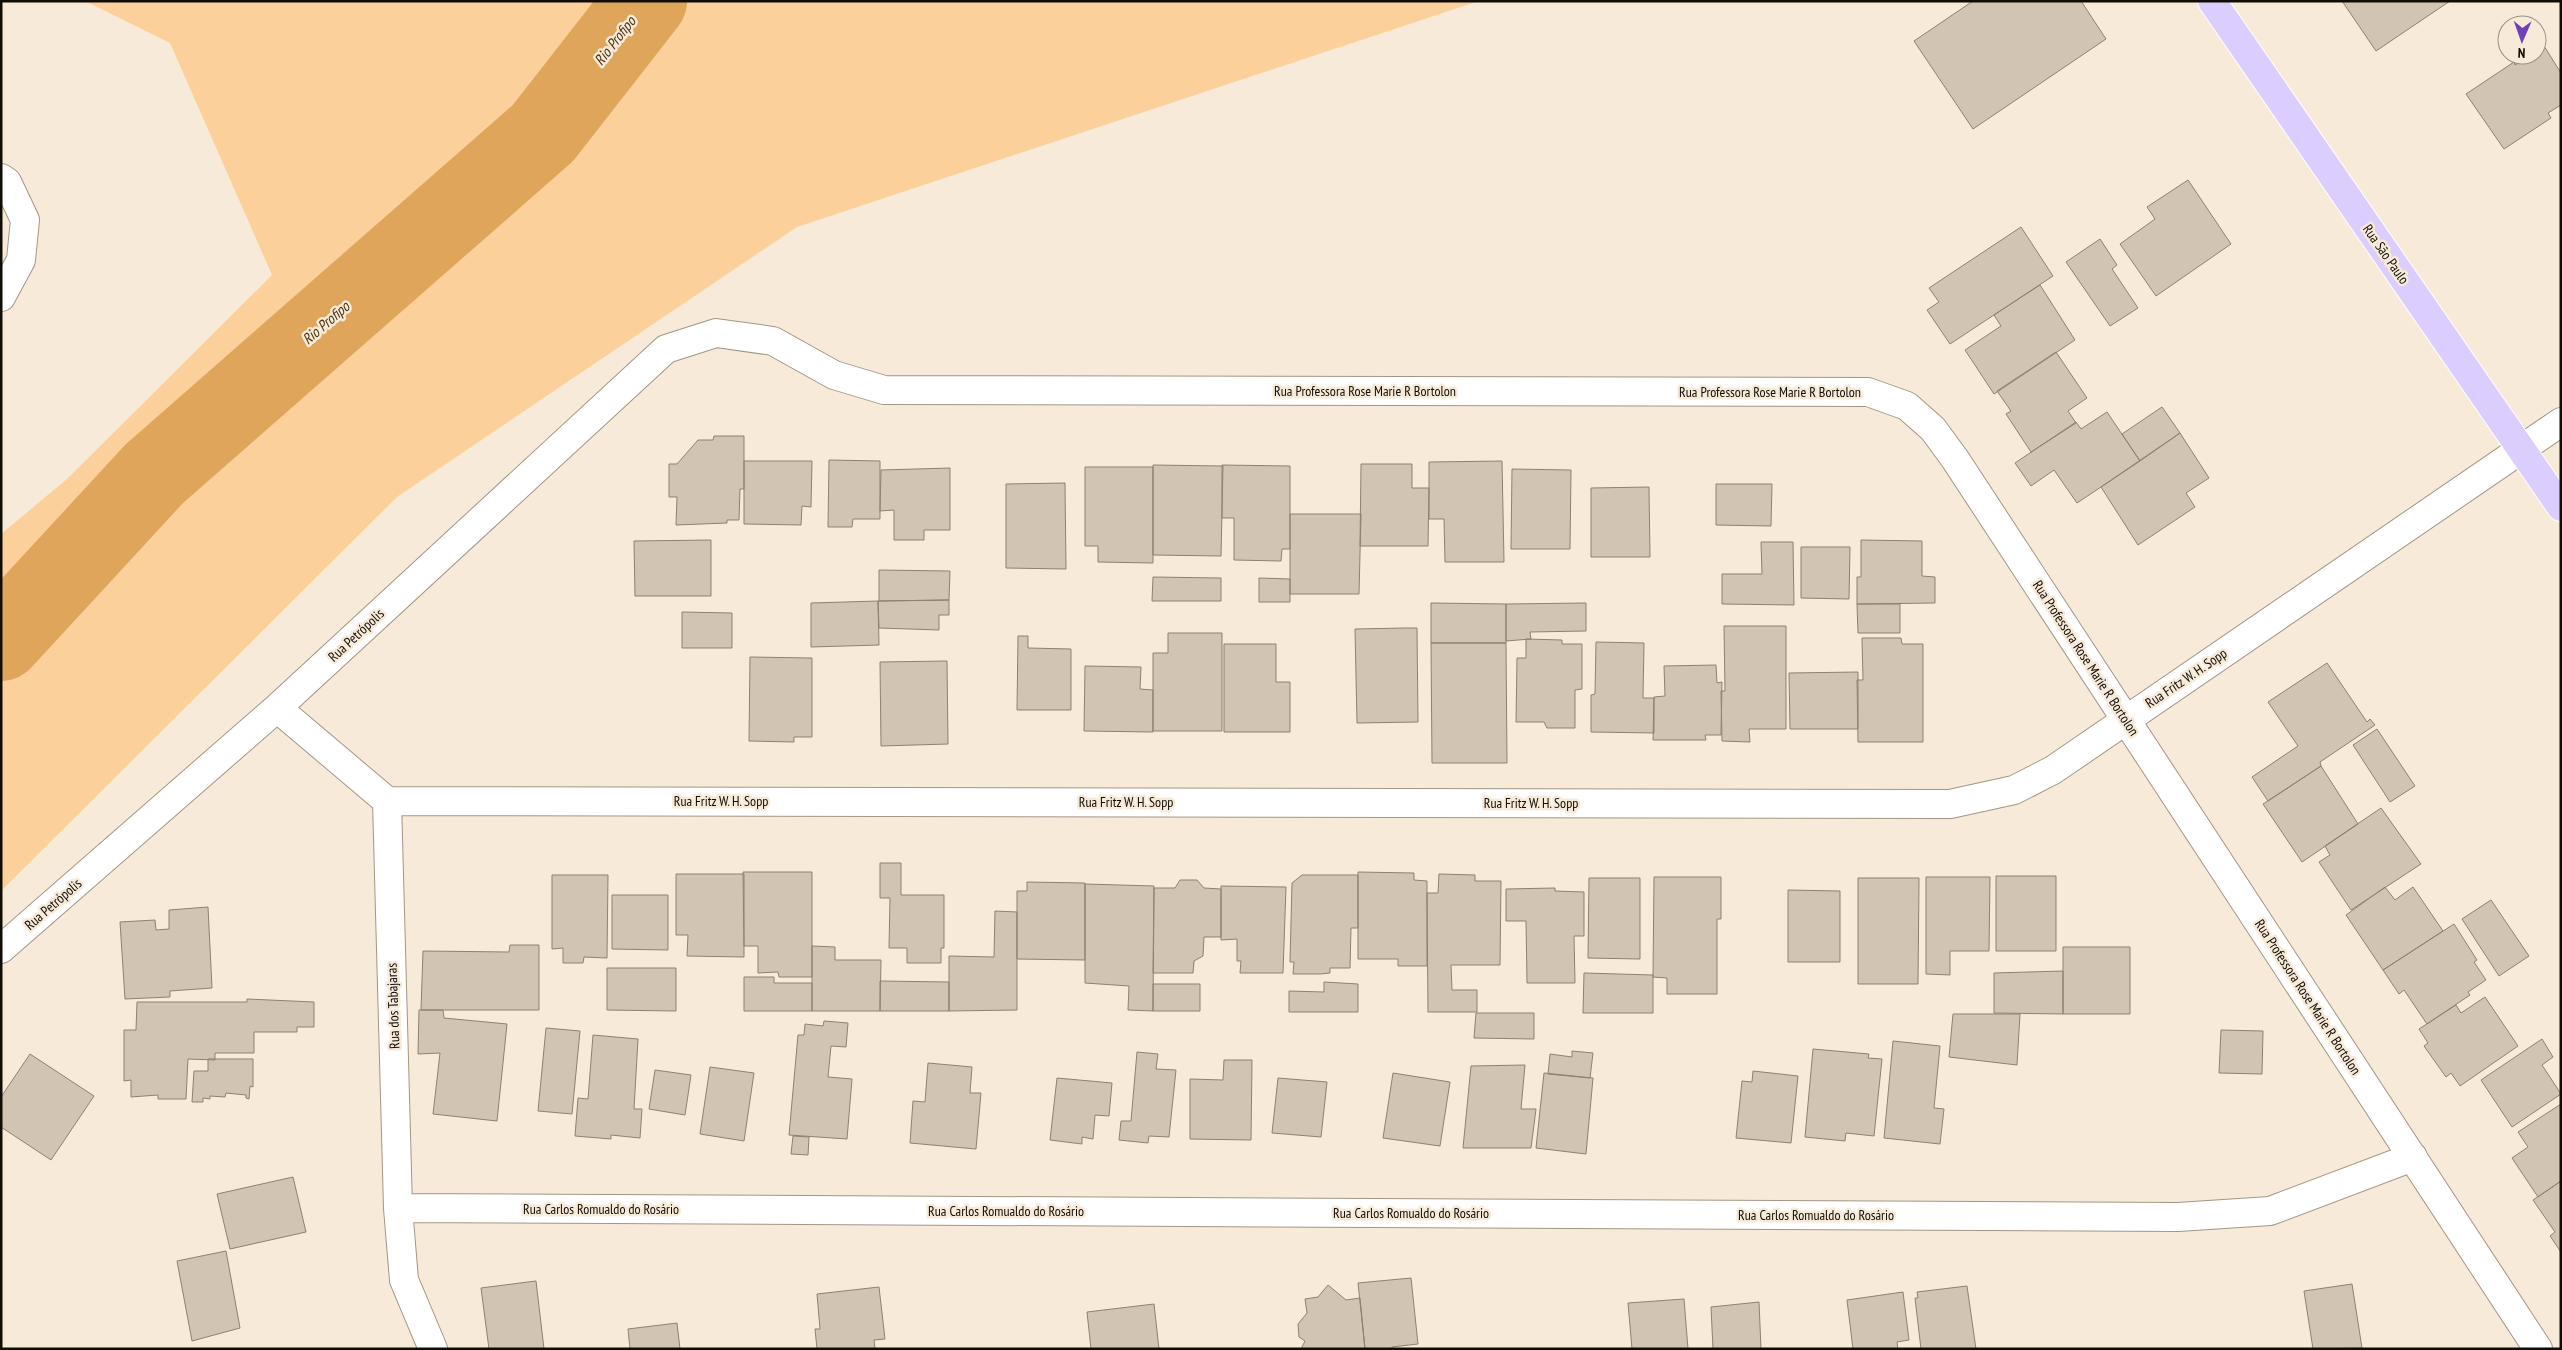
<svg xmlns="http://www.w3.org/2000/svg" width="2562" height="1350" font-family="'PT Sans Narrow',sans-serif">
  <rect width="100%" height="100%" fill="#f8ead8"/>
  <!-- green -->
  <path fill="#fcd09a" d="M85 1H1479L797 227 397 497 1 891V534L67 479 272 275 170 43Z"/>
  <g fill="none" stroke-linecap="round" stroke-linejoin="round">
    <!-- river -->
    <path stroke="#dfa55a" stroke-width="82" d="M1 640 154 474 543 133 646 1"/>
  </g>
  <!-- building -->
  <path fill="#d2c4b3" stroke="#8e8171" d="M1973 1H2081L2106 39 1973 129 1914 41Z
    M2342 1H2450L2376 51Z
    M2544 46 2561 73V105L2548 113 2551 118 2504 149 2466 94 2514 62 2515 65 2531 55H2537V51Z
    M2188 180 2231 244 2156 296 2120 244 2155 219 2147 207Z
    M2021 227 2053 276 1950 344 1927 310 1939 302 1929 288Z
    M2100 239 2117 265 2112 269 2138 308 2110 326 2066 262Z
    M2040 285 2075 340 1994 394 1965 350 2001 326 1994 315Z
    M2056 352 2087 398 2068 411 2076 423 2031 452 2006 414 2011 411 1997 391Z
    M2162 407 2180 433 2140 461 2122 434Z
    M2107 412 2140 461 2077 503 2054 470 2031 486 2015 463 2076 422 2081 429Z
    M2180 433 2209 478 2186 493 2195 507 2138 545 2101 487Z
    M714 436H744V489H740L739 520H727V523L676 525 677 497H669V464H677L698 440H713Z
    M829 460 880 461V519H853L852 527H828Z
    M744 461H812L811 507 802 506 801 525 744 524Z
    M1502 461 1504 562H1445L1444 519H1429V462Z
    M1361 464H1412V488H1429L1428 546H1360Z
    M1153 465 1223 466 1221 556 1153 555Z
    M1222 465 1290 466V549H1282L1281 561 1234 560V518H1222Z
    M1085 467H1153V563L1098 562V546H1085Z
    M950 468V530H924V540H894V510L880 511 881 470Z
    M1512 469 1571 470 1570 549H1511Z
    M1065 483 1066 569 1006 568V484Z
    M1716 484H1772L1771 526 1716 525Z
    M1649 487 1650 557H1591V488Z
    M1290 514H1361L1359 594H1290Z
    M711 540V596H635L634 541Z
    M1861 540 1922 541V576L1935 577V603L1857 604V577H1861Z
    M1761 542H1793L1794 605 1722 604V574H1762Z
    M1801 547H1850L1849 599 1801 598Z
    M879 570 950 571 949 600 879 601Z
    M1153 577 1221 578V601H1152Z
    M1259 578 1290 579V602H1259Z
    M949 600V615H939V630L879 628 878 601Z
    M878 601 879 645 811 647V603Z
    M1431 603 1506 604V643H1431Z
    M1586 603V631L1530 632 1531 639 1506 641V604Z
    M1857 604H1900V633H1858Z
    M682 612 732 613V648H682Z
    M1724 626H1786V729H1749L1750 742 1722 741 1721 691H1725Z
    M1405 628H1417L1418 722 1357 723 1355 629Z
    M1168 633H1222V731H1153V653H1168Z
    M1018 636H1028V648L1071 649V710H1017Z
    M1862 638H1901L1902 644H1923V742H1858L1857 680H1863Z
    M1526 639 1562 640V644H1582V689L1575 690V728H1547L1544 722H1516L1517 658H1526Z
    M1596 642 1644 643 1643 698H1654V733L1591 732V695L1595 694Z
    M1431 643H1506L1507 763H1432Z
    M1224 644H1276V682H1290V732H1224Z
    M750 657 812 658V737H794V742L749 741Z
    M947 661 948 744 881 746 880 662Z
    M2327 663 2367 722 2370 719 2375 725 2320 762 2321 766 2268 801 2252 777 2298 746 2268 702Z
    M1716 665 1717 683 1722 682 1721 735H1705L1706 740H1653L1654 697 1665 696 1664 666Z
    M1085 666 1141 667 1140 689 1153 690V732L1084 731Z
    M1858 672V729H1790L1789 673Z
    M2377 729 2415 786 2390 802 2353 745Z
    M2321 766 2358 824 2302 862 2263 804Z
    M2381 808 2421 864 2351 910 2319 862 2330 855 2325 846Z
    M880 863H901V895H944V948H941V963H907V948H889L890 898H880Z
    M743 872H812V977H779L778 972 758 973V946H744Z
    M1358 872 1414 873V880L1427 881V966H1398V959H1358Z
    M676 874H744V957L687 956 688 935H676Z
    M1439 874 1475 875V881H1501L1500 965H1451L1452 990H1477V1012H1428L1427 893H1438Z
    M552 875H608L607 958 584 957 583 963H563V948L552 949Z
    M1302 875H1358V928H1351L1350 968H1330V973L1320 974H1293L1294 962H1290L1292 883Z
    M1996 876H2056V951H1996Z
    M1654 877H1721V919H1717V994H1667V978L1653 977Z
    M1926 877H1990L1989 951H1950V975L1926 974Z
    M1589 878H1640V959L1588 958Z
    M1858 878H1919L1918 984H1858Z
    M1180 880H1197L1204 888 1221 889V937H1204L1203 956 1194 961 1193 973H1153L1154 888H1175Z
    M1027 882 1085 883V960L1017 959V891H1027Z
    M1085 884 1154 886 1153 1011 1128 1010 1129 986 1085 983Z
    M1221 886 1286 887 1283 973H1240L1241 961H1237V939L1221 940Z
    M2385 887 2395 900 2413 887 2443 931 2383 970 2346 915Z
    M1555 888V891L1584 892V936H1574L1575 983H1527L1526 921H1506V889Z
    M1788 890 1840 891V962H1788Z
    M612 895H668V950L612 949Z
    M2491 900 2529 956 2499 976 2462 919Z
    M208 907 212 988 170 991V997L125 999 120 922 155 920 156 930 169 929V910Z
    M995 911 1017 912V1010L949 1011V956L994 957Z
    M2454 924 2477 960 2474 962 2486 980 2468 992 2470 995 2427 1024 2404 990 2399 994 2383 970Z
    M510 945H539V1010H421L423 951 509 952Z
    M812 946 835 947V960H881L880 1011H812Z
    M2063 947H2130V1014H2063Z
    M607 968H676V1011L607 1010Z
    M2063 971V1014L1994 1013V973Z
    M1584 973 1653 975V1013H1583Z
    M744 977H774V983H812V1011H744Z
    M880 981 949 982V1011H880Z
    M1324 982 1358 984V1012H1289V991L1324 992Z
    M1153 984H1200V1011H1153Z
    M2485 997 2518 1046 2460 1086 2451 1073 2446 1077 2424 1046 2428 1043 2419 1029 2456 1005 2461 1013Z
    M247 999 314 1002V1027H297V1032H254V1053H215V1060L188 1059 186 1099H158V1095L131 1097V1080L124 1081V1030H136L137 1002H247Z
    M419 1010H443L444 1018 507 1024 497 1121 433 1114 440 1053 418 1054Z
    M1476 1013H1534V1039L1474 1038Z
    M1953 1014H2020L2017 1065 1949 1057Z
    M824 1021 848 1023 846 1047 831 1046 828 1077 852 1079 847 1139 789 1135 798 1035H804L805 1024 823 1026Z
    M546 1028 580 1031 572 1114 538 1111Z
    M2221 1030 2263 1031 2262 1074 2219 1073Z
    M593 1035 638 1039 634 1109H642L640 1138 611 1135V1139L575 1136 578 1098 588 1099Z
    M2542 1039 2553 1057 2542 1065 2561 1094 2512 1127 2481 1080Z
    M1893 1041 1940 1046 1934 1108 1944 1109 1940 1144 1884 1138Z
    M1813 1049 1869 1054 1868 1058 1882 1059 1874 1136 1846 1133 1845 1141 1805 1137Z
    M1572 1051 1593 1053 1590 1078 1548 1074 1550 1054 1572 1057Z
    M1137 1052 1158 1054 1156 1069 1176 1070 1169 1137 1149 1136 1148 1143 1119 1140 1121 1121H1131Z
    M30 1054 94 1096 51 1160 1 1127V1097Z
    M208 1059H253V1087L250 1086 249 1099 246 1098V1095L226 1093 225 1097 210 1096V1099L203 1098V1102H192L194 1071H208Z
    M1224 1060H1252L1251 1140 1190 1139V1079L1223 1080Z
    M928 1063 972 1067 970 1093H981L976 1149 910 1143 913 1101 925 1102Z
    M1525 1065 1521 1109H1536L1531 1148H1463L1471 1066Z
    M710 1067 754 1073 744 1141 700 1134Z
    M655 1070 691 1075 685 1115 649 1109Z
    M1753 1071 1798 1076 1791 1143 1736 1138 1742 1081 1752 1082Z
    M1393 1073 1450 1082 1440 1146 1383 1138Z
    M1544 1073 1593 1078 1586 1154 1536 1148Z
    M1057 1078 1112 1083 1109 1116 1095 1115 1093 1139 1082 1137V1144L1050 1140Z
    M1278 1078 1327 1082 1321 1137 1272 1133Z
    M2561 1104V1181L2538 1197 2512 1158 2528 1147 2518 1132Z
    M793 1136 809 1137 808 1155 791 1154Z
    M293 1177 306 1232 230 1249 217 1194Z
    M2561 1181V1252L2550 1236 2555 1232 2533 1200Z
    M226 1251 240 1328 192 1341 177 1261Z
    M1411 1278 1418 1344 1392 1347V1349H1365L1358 1283Z
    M536 1281 544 1349H489L481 1288Z
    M2352 1284 2362 1348 2313 1349 2304 1291Z
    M1328 1285 1346 1300 1360 1298 1365 1349H1301L1305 1341 1299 1337 1298 1324 1307 1313 1305 1299 1318 1297Z
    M1967 1286 1976 1349H1921L1915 1298H1918L1917 1292Z
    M879 1287 885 1339 874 1340 875 1349H817L815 1329H820L817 1294Z
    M1903 1292 1909 1340 1897 1342 1898 1349H1853L1847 1300Z
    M1684 1299 1688 1349H1632L1628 1303Z
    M1759 1302 1761 1349H1713L1711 1307Z
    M1154 1304 1159 1349H1091L1087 1312Z
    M677 1323 680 1349H630L628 1329Z"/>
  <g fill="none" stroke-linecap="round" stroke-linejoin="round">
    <defs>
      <path id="minor" d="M1 178 7 182 25 220 21 260 1 297
        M277 708 387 801 398 1208 404 1280 433 1349
        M387 801 1950 804 2014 790 2053 770 2561 422
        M1 949 277 708 666 349 716 333 773 341 834 375 884 390 1868 392 1907 406 1933 429 1955 459 2538 1349
        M398 1208 2178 1217 2270 1211 2413 1157"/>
      <path id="major" d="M2212 1 2561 507"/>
    </defs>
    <!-- minor casing -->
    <use href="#minor" stroke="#a39686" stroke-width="30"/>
    <!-- major casing -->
    <use href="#major" stroke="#fff" stroke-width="30"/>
    <!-- minor -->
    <use href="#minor" stroke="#fff" stroke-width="28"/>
    <!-- major -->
    <use href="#major" stroke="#dbcdfd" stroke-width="28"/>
  </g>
  <g text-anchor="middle" stroke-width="5" stroke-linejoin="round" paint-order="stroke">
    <!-- street labels -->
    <g font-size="14" fill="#100c06" stroke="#f8ead8">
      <text transform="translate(2386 254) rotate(55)" y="5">Rua São Paulo</text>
      <text x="1365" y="396">Rua Professora Rose Marie R Bortolon</text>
      <text x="1770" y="397">Rua Professora Rose Marie R Bortolon</text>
      <text transform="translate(356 635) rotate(-43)" y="5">Rua Petrópolis</text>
      <text transform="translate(2086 658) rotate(57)" y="5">Rua Professora Rose Marie R Bortolon</text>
      <text transform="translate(2186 678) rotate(-34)" y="5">Rua Fritz W. H. Sopp</text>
      <text x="721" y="806">Rua Fritz W. H. Sopp</text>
      <text x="1126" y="807">Rua Fritz W. H. Sopp</text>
      <text x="1531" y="808">Rua Fritz W. H. Sopp</text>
      <text transform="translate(53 904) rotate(-41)" y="5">Rua Petrópolis</text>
      <text transform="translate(2308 997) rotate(57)" y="5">Rua Professora Rose Marie R Bortolon</text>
      <text transform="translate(393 1006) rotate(-92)" y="5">Rua dos Tabajaras</text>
      <text x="601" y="1214">Rua Carlos Romualdo do Rosário</text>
      <text x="1006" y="1216">Rua Carlos Romualdo do Rosário</text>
      <text x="1411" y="1218">Rua Carlos Romualdo do Rosário</text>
      <text x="1816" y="1220">Rua Carlos Romualdo do Rosário</text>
    </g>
    <!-- water labels -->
    <g font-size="15" font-style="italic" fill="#4a3212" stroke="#f8ead8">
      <text transform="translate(615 41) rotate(-52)" y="5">Rio Profipo</text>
      <text transform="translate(326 323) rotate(-41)" y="5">Rio Profipo</text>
    </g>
  </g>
  <!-- border -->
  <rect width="2562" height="1350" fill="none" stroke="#100c06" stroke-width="5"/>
  <!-- north arrow -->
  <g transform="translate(2522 40) rotate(182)"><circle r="24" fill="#f8ead8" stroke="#9b9184"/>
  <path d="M0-4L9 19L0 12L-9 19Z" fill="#6f40b8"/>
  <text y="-8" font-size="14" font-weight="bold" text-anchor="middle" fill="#100c06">N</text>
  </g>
</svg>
